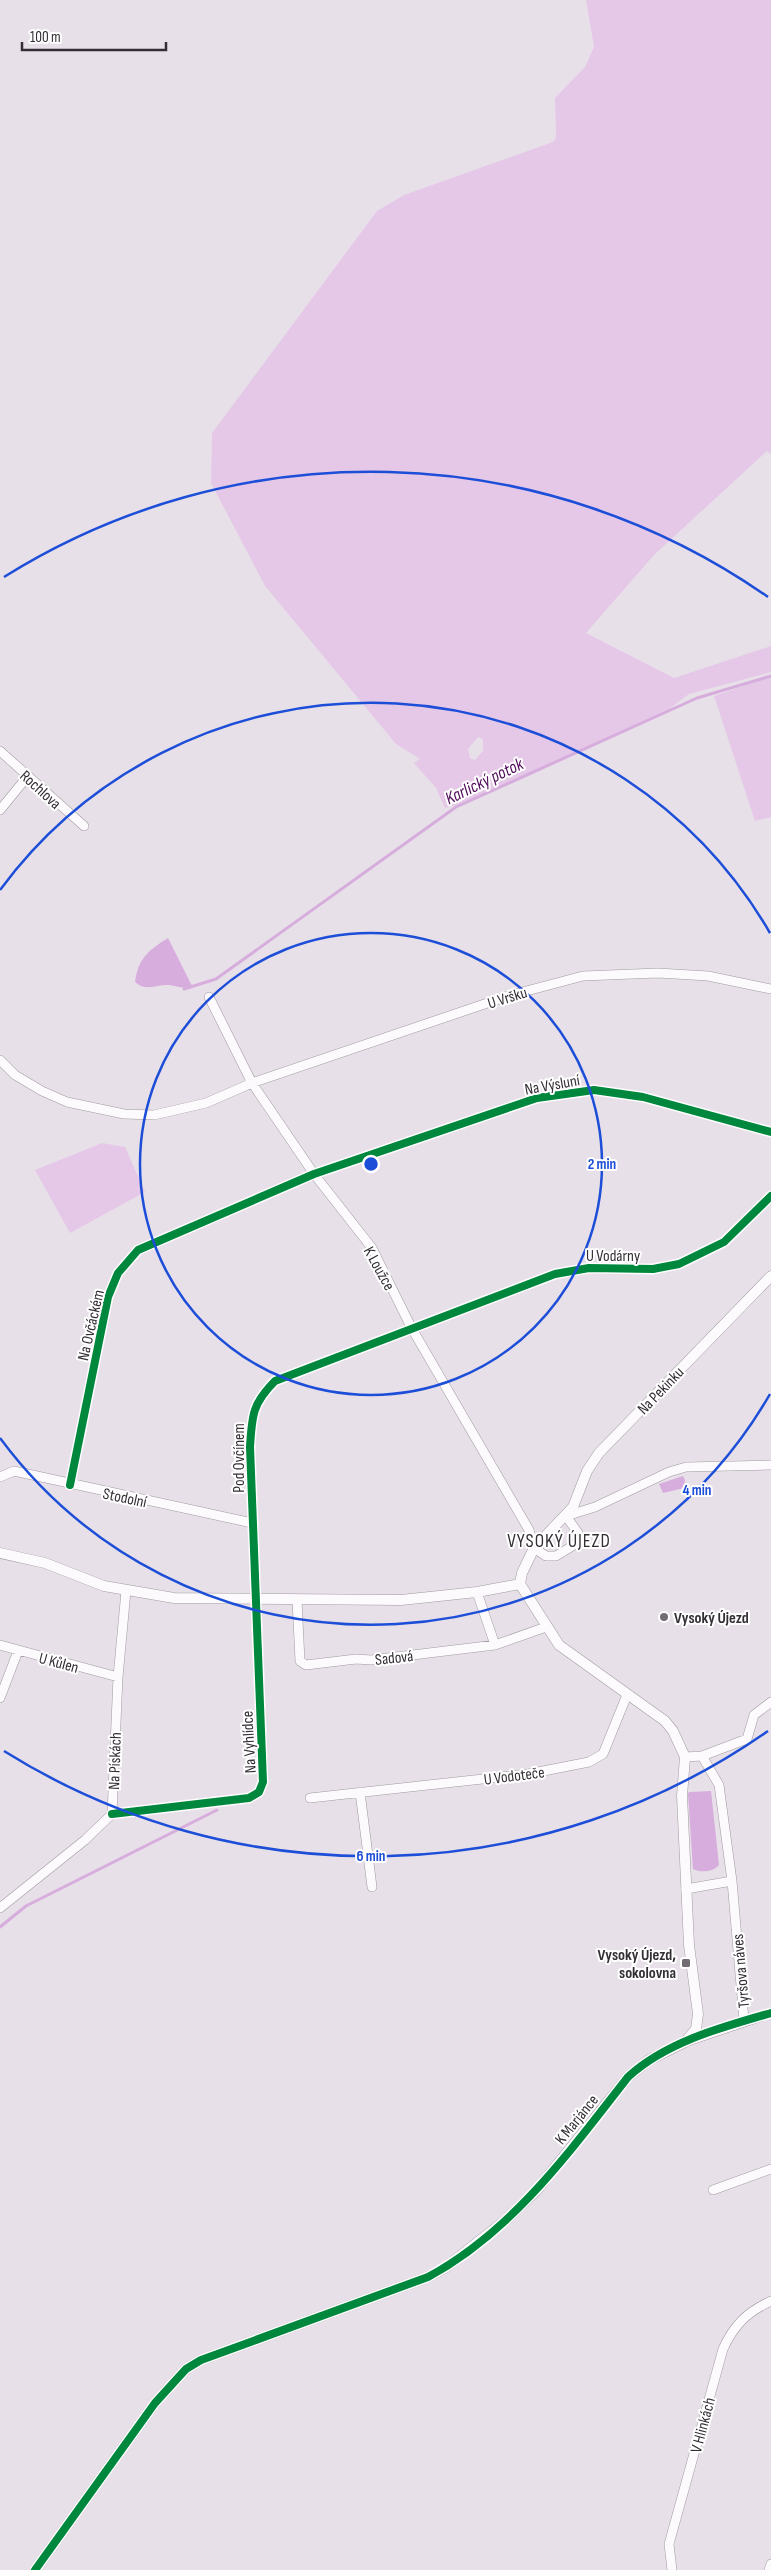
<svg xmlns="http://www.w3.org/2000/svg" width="771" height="2570" font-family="'Sofia Sans Condensed',sans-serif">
  <rect width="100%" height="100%" fill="#e8e0e9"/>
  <!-- green -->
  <path fill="#e5c8e8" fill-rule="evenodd" d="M586 0H771V454L767 451 654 555 586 633 674 678 771 646V672L689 694 668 710 462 804 445 808 436 788 414 763 420 759 396 744 265 586 211 483 212 433 377 211 404 195 553 142 556 138 555 98 585 67 594 47ZM478 737 483 739V751L475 760 470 758 468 749Z
    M771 677V817L755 821 714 696Z
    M102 1143 125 1147 145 1192 70 1233 35 1170Z"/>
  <!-- water -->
  <path fill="#d6addc" d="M168 938 192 986C179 990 176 984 165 985 154 986 145 991 135 982 138 958 149 950 168 938Z
    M683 1476 685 1480 684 1488 663 1493 659 1484Z
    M711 1791 719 1865C713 1872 701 1873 693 1869L688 1794 689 1792Z"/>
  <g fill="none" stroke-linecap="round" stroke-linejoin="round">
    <!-- stream -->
    <path stroke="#d6addc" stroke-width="3" d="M184 989 216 979 456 807 697 698 771 676
      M0 1927 26 1906 217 1810"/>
    <defs>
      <path id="minor" d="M0 751 84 826
        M0 810 27 777
        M209 997 252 1083 314 1174 372 1248 411 1327 529 1530 534 1548 546 1556H556L579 1542 578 1533 566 1516 595 1507 669 1472 686 1467 771 1465
        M0 1060 15 1075 42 1091 67 1102 124 1114 154 1115 206 1103 252 1083 508 996 583 976 658 973 708 976 771 989
        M0 1477 14 1471 252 1523
        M70 1485 108 1297 118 1273 138 1250 314 1174 537 1098 594 1090 643 1097 771 1132
        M477 1592 495 1645
        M297 1600 300 1661 306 1665 356 1659 371 1660 495 1645 546 1627
        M0 1645 118 1677
        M0 1698 18 1651
        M702 1756 747 1739 754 1715 771 1702
        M685 1757 702 1756 719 1785 732 1881 744 2020
        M360 1792 372 1887
        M310 1798 528 1774 589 1762 603 1754 627 1695
        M112 1814 249 1798 259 1792 263 1782 250 1447C252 1416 252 1404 275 1381L555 1274 589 1268 653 1269 679 1264 724 1242 771 1196
        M686 1889 732 1881
        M0 1908 85 1840 112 1814 118 1677 126 1591
        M685 2042 771 2013
        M713 2190 771 2169
        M672 2570 669 2544 723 2349C734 2325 747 2312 771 2301
        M769 2570 771 2564"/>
      <path id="tertiary" d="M0 1553 45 1563 104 1586 174 1598 401 1600 477 1592 520 1584
        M520 1584 522 1573 534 1548 573 1507 587 1471 599 1453 771 1276
        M35 2570 155 2403 186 2369 201 2360 428 2277 445 2268 507 2219 536 2191 628 2077 649 2060 685 2042 696 2029 698 2014 689 1945 682 1796 685 1757 673 1731 665 1721 559 1645 520 1584"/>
    </defs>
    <!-- minor casing -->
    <use href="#minor" stroke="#a09aa1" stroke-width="10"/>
    <!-- tertiary casing -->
    <use href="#tertiary" stroke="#a09aa1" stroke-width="11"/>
    <!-- minor -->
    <use href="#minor" stroke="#fcfafc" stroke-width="9"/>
    <!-- tertiary -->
    <use href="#tertiary" stroke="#fcfafc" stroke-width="10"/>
    <defs>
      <path id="cycleway" d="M70 1485 108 1297 118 1273 138 1250 314 1174 537 1098 594 1090 643 1097 771 1132
        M112 1814 249 1798 259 1792 263 1782 250 1447C252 1416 252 1404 275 1381L555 1274 589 1268 653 1269 679 1264 724 1242 771 1196
        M35 2570 155 2403 186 2369 201 2360 428 2277C513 2231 570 2151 628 2077 666 2042 722 2027 771 2013"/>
    </defs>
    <!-- cycleway casing -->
    <use href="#cycleway" stroke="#fff" stroke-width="11"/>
    <!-- cycleway -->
    <use href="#cycleway" stroke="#00873e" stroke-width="8"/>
  </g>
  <!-- distance rings -->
  <g fill="none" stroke="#1d4ed8" stroke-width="2.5">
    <circle cx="371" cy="1164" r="231"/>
    <path d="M770 1394A461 461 0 0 1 0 1438M0 890A461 461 0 0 1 770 933"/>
    <path d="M768 1731A692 692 0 0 1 4 1751M4 577A692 692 0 0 1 768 597"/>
  </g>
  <!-- markers -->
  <g fill="#736c74" stroke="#fff" stroke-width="2">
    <circle cx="664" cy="1617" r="5"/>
    <rect x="681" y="1958" width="10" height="10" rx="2.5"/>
  </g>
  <g text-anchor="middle" stroke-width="4" stroke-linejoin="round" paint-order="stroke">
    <!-- street labels -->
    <g font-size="16" fill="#342e35" stroke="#fff">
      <text transform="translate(41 789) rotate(42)" y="6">Rochlova</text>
      <text transform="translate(507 997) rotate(-17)" y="6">U Vršku</text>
      <text transform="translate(552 1084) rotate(-10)" y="6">Na Výsluní</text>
      <text x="613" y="1261">U Vodárny</text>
      <text transform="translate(380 1268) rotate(61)" y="6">K Loužce</text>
      <text transform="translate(90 1325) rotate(-77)" y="6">Na Ovčáckém</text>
      <text transform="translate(660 1390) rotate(-46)" y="6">Na Pekinku</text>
      <text transform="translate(238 1458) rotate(-90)" y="6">Pod Ovčínem</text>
      <text transform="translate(125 1497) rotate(12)" y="6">Stodolní</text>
      <text transform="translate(394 1657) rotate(-6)" y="6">Sadová</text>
      <text transform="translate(59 1662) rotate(15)" y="6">U Kůlen</text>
      <text transform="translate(248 1742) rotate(-93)" y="6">Na Vyhlídce</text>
      <text transform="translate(114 1761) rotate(-88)" y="6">Na Pískách</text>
      <text transform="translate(514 1775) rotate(-7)" y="6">U Vodoteče</text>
      <text transform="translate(740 1971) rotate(-95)" y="6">Tyršova náves</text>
      <text transform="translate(576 2119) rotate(-51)" y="6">K Marjánce</text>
      <text transform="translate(702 2425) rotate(-75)" y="6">V Hlinkách</text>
    </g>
    <!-- poi labels -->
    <g font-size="16" font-weight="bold" fill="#342e35" stroke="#fff" text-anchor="start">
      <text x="674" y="1623">Vysoký Újezd</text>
      <text x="676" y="1960" text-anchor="end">Vysoký Újezd,<tspan x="676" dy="18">sokolovna</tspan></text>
    </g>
    <!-- water labels -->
    <g font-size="18" font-style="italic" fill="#510d5b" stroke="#fff">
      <text transform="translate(484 781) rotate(-26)" y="6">Karlický potok</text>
    </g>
    <!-- quarter labels -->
    <g font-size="19" letter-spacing="1" fill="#342e35" stroke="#fff">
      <text x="559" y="1547">VYSOKÝ ÚJEZD</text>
    </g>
  </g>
  <circle cx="371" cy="1164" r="8" fill="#1d4ed8" stroke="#fff" stroke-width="2.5"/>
  <g font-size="15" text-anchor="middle" font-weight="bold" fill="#1d4ed8" stroke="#fff" stroke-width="4" stroke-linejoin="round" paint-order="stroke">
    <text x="602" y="1169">2 min</text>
    <text x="697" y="1495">4 min</text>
    <text x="371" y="1861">6 min</text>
  </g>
  <!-- scale -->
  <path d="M22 42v8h144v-8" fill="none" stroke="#342e35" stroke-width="2.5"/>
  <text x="30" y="42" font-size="15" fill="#342e35" stroke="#ffffff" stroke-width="4" paint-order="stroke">100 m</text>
</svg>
